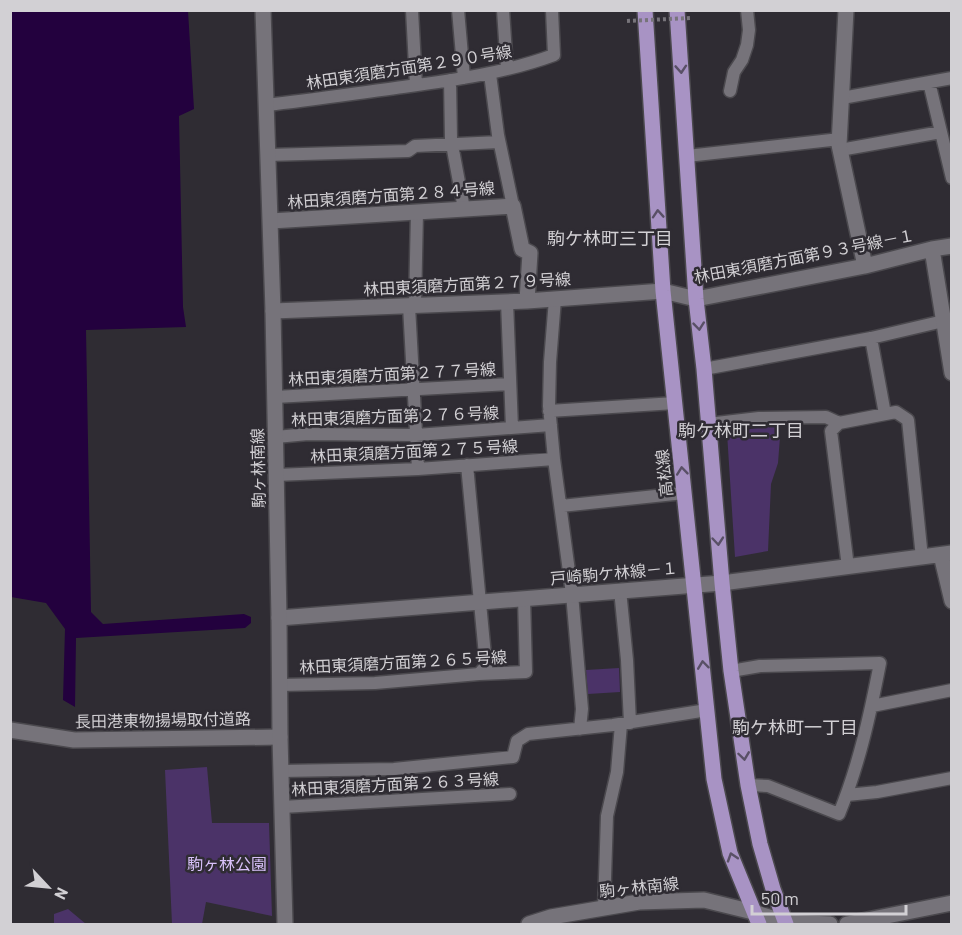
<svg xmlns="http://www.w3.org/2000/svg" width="962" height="935" font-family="Barlow,'Noto Sans JP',sans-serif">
  <rect width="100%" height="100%" fill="#2f2c33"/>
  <!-- green -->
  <path fill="#4b3368" d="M781 424 778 463 771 484 768 551 735 557 727 433Z
    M619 668 620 692 588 694 586 670Z
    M207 767 212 823H269L272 916 206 902 202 924H172L165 770Z
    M68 909 86 924H54V914Z"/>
  <!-- water -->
  <path fill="#23013e" d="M10 11H188L194 109 179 116 183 307 186 327 86 330 91 612 103 624 244 614 251 617V623L245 628 76 638 75 707 63 700 65 629 46 603 11 597Z"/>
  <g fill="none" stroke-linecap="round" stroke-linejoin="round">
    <defs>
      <path id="lane" d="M412 10 416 85
        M458 10 464 78
        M503 10 507 69
        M490 74 498 135 513 206
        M450 80 451 139 464 209
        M929 82 952 178
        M730 91 734 72 742 60 747 45 749 30 747 10
        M842 98 952 78
        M266 105C312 100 357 93 403 87 454 80 505 73 554 55L552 10
        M840 150 941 132
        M268 155 408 151 415 146 499 142
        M687 156 840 139
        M555 299 550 362 549 406 554 459 572 594 582 709 580 729
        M507 302 512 428
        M415 305 417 212
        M409 306 418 469
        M871 338 885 414
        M704 369 871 338 952 319
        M275 397 510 384
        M549 411 675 403
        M708 424 759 418 826 417 839 423
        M276 437 308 434 416 435 551 425
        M467 465 486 666 479 674
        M276 475 418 469 554 459
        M561 506 684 493
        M848 567 831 431 839 423 896 412 908 420 922 558
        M620 590 627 660 630 723
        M731 671 760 666 880 663C870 715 859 765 839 814L768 786 748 785
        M280 685 375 683 479 674 526 672 524 598
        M872 706 952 690
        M281 771 394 769 513 757 517 741 528 734 613 725 707 710
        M847 795 877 792 952 778
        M282 807 510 794
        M604 908 607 816 617 772 621 724"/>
      <path id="street" d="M846 10 839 145 865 266
        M271 221 513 206 522 249 530 253 527 301
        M932 249 952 373
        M273 311 527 301 663 291 696 299 865 266 932 249 952 246
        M941 555 952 601
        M279 618 722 583 952 553
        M10 730 74 740 280 737"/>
      <path id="secondary" d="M263 10 273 311 279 618 280 737 285 924
        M529 924 551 917 639 902 704 900 753 912 785 922 830 924
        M847 924 952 903"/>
      <path id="primary" d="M645 10 663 291 714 779 730 853 759 924
        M677 10 696 299 704 369 722 583 731 671 748 785 760 844 773 889 786 924"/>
    </defs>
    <!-- lane casing -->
    <use href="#lane" stroke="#4b494e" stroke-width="15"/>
    <!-- street casing -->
    <use href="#street" stroke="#4b494e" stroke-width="18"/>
    <!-- secondary casing -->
    <use href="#secondary" stroke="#4b494e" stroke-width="18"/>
    <!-- primary casing -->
    <use href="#primary" stroke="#4b494e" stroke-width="18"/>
    <!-- lane -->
    <use href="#lane" stroke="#76737a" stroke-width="12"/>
    <!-- street -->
    <use href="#street" stroke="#76737a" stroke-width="15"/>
    <!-- secondary -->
    <use href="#secondary" stroke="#76737a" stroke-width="15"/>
    <!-- primary -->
    <use href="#primary" stroke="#a893c4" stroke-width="15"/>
    <!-- path-bridge -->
    <path stroke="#77747a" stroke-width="4" stroke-dasharray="3 3" stroke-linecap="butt" d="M627 21 690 18"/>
  </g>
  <!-- one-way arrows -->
  <defs><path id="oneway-chevron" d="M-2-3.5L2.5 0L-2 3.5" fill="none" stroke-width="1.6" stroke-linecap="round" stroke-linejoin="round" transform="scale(1.5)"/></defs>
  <g stroke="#595066">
    <use href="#oneway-chevron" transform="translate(681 69) rotate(86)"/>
    <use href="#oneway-chevron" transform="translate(658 214) rotate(-94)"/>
    <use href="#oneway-chevron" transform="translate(699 326) rotate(84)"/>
    <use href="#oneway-chevron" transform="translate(682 471) rotate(-96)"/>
    <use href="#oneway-chevron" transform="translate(718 541) rotate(85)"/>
    <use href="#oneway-chevron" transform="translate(703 665) rotate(-97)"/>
    <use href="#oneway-chevron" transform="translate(744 756) rotate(82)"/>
    <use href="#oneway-chevron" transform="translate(732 857) rotate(-108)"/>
  </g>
  <g text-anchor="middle" stroke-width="5" stroke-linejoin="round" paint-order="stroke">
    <!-- street labels -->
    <g font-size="16" fill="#d2d0d4" stroke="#2f2c33">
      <text transform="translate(409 67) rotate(-9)" y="6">林田東須磨方面第２９０号線</text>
      <text transform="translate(391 195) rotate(-4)" y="6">林田東須磨方面第２８４号線</text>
      <text transform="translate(804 256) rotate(-11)" y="6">林田東須磨方面第９３号線－１</text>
      <text transform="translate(467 284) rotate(-3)" y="6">林田東須磨方面第２７９号線</text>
      <text transform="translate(392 374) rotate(-3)" y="6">林田東須磨方面第２７７号線</text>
      <text transform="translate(395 416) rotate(-2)" y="6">林田東須磨方面第２７６号線</text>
      <text transform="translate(414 451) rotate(-3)" y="6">林田東須磨方面第２７５号線</text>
      <text transform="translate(258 468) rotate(-91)" y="6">駒ヶ林南線</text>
      <text transform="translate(664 473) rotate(-96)" y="6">高松線</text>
      <text transform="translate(614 573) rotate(-5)" y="6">戸崎駒ケ林線－１</text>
      <text transform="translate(403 662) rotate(-3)" y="6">林田東須磨方面第２６５号線</text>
      <text transform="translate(163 720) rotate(-1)" y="6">長田港東物揚場取付道路</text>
      <text transform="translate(395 784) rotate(-3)" y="6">林田東須磨方面第２６３号線</text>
      <text transform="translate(639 887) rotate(-6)" y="6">駒ヶ林南線</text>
    </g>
    <!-- park labels -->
    <g font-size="16" fill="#d8c1fa" stroke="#2f2c33">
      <text x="227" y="870">駒ヶ林公園</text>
    </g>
    <!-- neighbourhood labels -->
    <g font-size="18" fill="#d2d0d4" stroke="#2f2c33">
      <text x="610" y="245">駒ケ林町三丁目</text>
      <text x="741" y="437">駒ケ林町二丁目</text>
      <text x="795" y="734">駒ケ林町一丁目</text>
    </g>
  </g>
  <!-- border -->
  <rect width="962" height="935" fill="none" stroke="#d2d0d4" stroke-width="24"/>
  <!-- north arrow -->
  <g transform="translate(48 887) rotate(116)" stroke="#2f2c33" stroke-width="4.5" paint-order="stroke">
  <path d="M0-4.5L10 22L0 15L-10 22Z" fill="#d2d0d4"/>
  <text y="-9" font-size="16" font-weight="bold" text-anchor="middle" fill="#d2d0d4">N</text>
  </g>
  <!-- scale -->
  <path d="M752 905v9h154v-9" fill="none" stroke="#d2d0d4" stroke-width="3"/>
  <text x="761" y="905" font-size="18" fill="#d2d0d4" stroke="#2f2c33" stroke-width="4.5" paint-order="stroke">50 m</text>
</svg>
